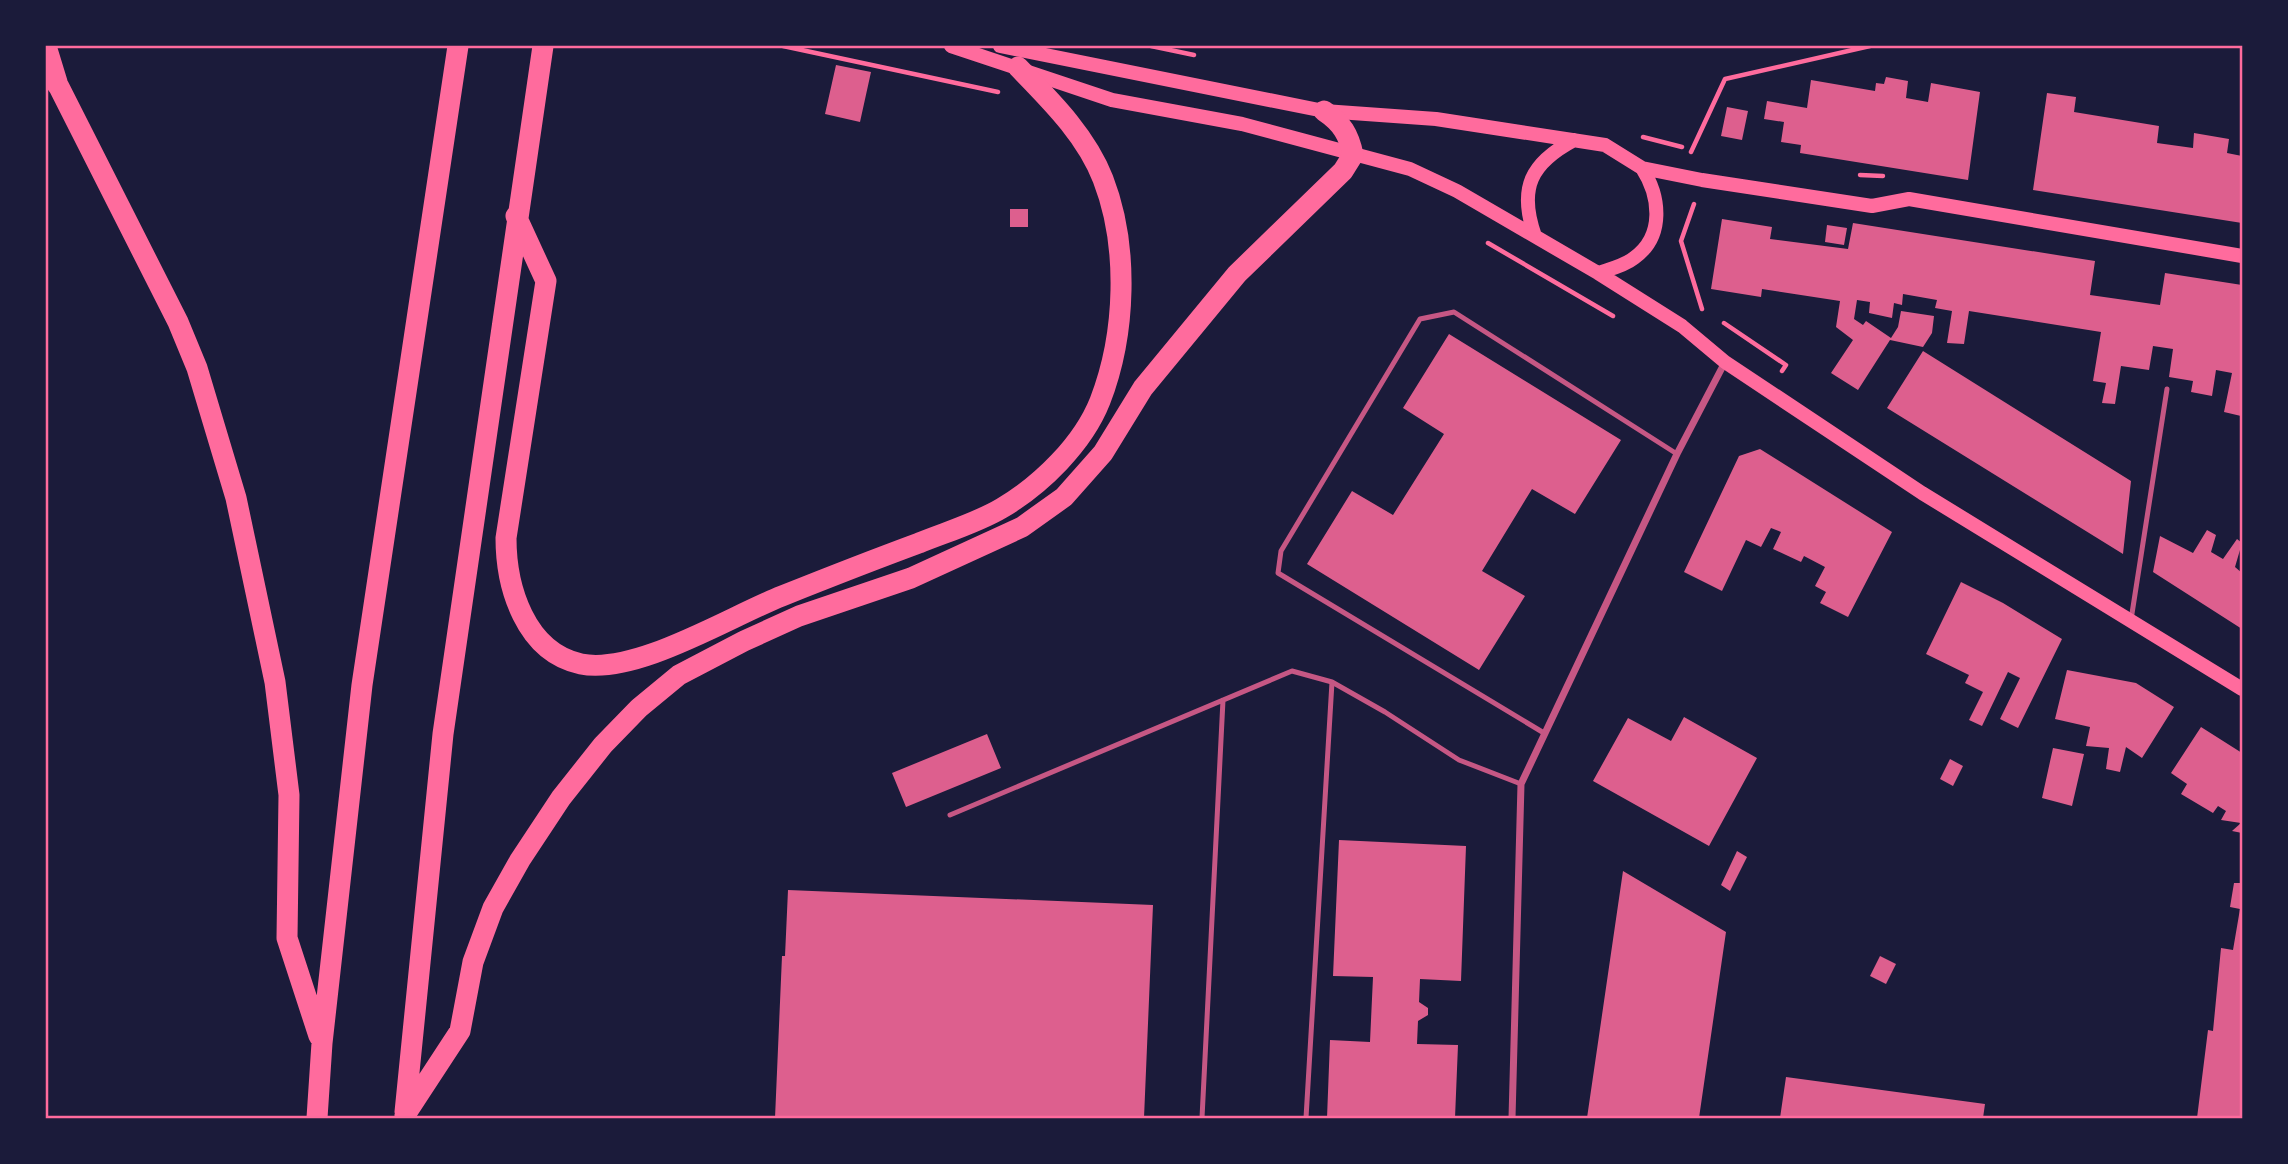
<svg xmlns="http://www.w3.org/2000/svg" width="2288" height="1164" font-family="Figtree,sans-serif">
  <rect width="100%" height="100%" fill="#1b1b3a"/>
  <!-- building -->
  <path fill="#dd5f8e" d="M836 65 871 72 860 122 825 114Z
    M1886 77 1908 81 1906 98 1928 102 1931 83 1980 92 1968 180 1800 153 1801 145 1781 142 1784 122 1764 119 1767 101 1807 108 1811 80 1875 91 1876 83 1884 84Z
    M2047 93 2076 97 2074 112 2159 126 2157 143 2193 148 2194 133 2229 139 2227 153 2242 156V223L2033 190Z
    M1727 107 1748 111 1742 140 1721 136Z
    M1010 209H1028V227H1010Z
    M1722 219 1772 227 1770 239 1848 249 1853 223 2095 261 2090 295 2160 305 2165 273 2242 285 2241 416 2224 412 2232 373 2216 370 2212 396 2191 392 2193 381 2169 377 2173 349 2153 346 2149 370 2121 366 2115 404 2102 403 2106 383 2093 381 2101 332 1969 311 1964 344 1947 343 1952 311 1935 308 1937 300 1903 294 1902 305 1894 303 1892 318 1869 313 1870 302 1857 300 1854 319 1863 325 1866 321 1891 338 1898 327 1901 311 1934 316 1932 333 1923 347 1890 340 1858 390 1831 373 1853 340 1836 327 1840 301 1762 289 1761 297 1711 289Z
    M1827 225 1847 228 1844 245 1825 242Z
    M1449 334 1621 440 1575 514 1532 489 1482 571 1525 596 1479 670 1307 564 1352 491 1393 515 1444 434 1403 408Z
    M1923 351 2131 481 2123 554 1887 408Z
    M1760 449 1892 532 1848 617 1820 603 1826 592 1815 586 1825 567 1804 556 1801 562 1773 549 1781 532 1771 528 1761 547 1746 540 1722 591 1684 572 1739 456Z
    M2207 530 2216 535 2211 552 2223 559 2237 539 2242 543 2235 567 2242 573V629L2153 572 2160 536 2193 553Z
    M1961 582 2003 603 2062 639 2018 728 2000 719 2020 678 2008 672 1982 726 1969 720 1983 692 1965 683 1969 675 1926 654Z
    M2067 670 2136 683 2174 707 2142 758 2126 747 2120 772 2106 769 2109 748 2086 746 2090 727 2055 719Z
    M1684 717 1757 758 1709 846 1593 781 1628 718 1671 741Z
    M2201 727 2242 753V833L2232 831 2241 823 2221 820 2226 811 2218 806 2213 813 2181 794 2187 784 2171 773Z
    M987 734 1001 768 906 807 892 773Z
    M2053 748 2084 754 2072 806 2042 798Z
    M1950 759 1963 766 1953 786 1940 779Z
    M1339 840 1466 846 1461 981 1420 979 1419 1002 1428 1008V1015L1418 1021 1417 1044 1458 1045 1455 1118H1327L1330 1040 1370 1042 1373 977 1333 976Z
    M1737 851 1747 857 1730 891 1721 885Z
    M1623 871 1726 932 1699 1118H1587Z
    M2241 877 2242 1118H2197L2208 1030 2213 1031 2221 948 2233 950 2240 909 2230 907 2234 883H2240Z
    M788 890 1153 905 1144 1118H775L782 956H785Z
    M1880 956 1896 964 1886 984 1870 976Z
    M1786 1077 1985 1104 1983 1118H1780Z"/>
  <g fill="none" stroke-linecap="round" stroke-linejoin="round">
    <!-- path -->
    <path stroke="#ff6b9d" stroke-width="4.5" d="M783 46 998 92
      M1151 46 1194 55
      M1643 137 1682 147
      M1691 152 1725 79 1870 46
      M1860 175 1883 176
      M1694 204 1681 241 1702 309
      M1488 243 1613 316
      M1724 323 1786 365 1782 371"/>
    <!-- service -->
    <path stroke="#c65784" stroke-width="5" d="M2131 620 2167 389
      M1544 733 1278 573 1281 551 1420 319 1454 312 1677 454
      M950 815 1292 671 1332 682 1385 712 1459 760 1521 784
      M1202 1118 1223 700
      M1306 1118 1332 682"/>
    <!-- minor -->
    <path stroke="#c65784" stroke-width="7" d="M1512 1118 1521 784 1677 454 1725 362"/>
    <!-- secondary -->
    <path stroke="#ff6b9d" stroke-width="14" d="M951 46 1112 100 1242 124 1410 169 1457 191 1598 273 1682 326 1725 362 1922 493 2242 689
      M1000 46 1324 111 1436 119 1605 145 1642 168 1702 180 1872 206 1909 199 2242 256
      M1535 236C1518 188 1531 163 1574 140
      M1598 273C1610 269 1624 266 1634 258 1665 236 1660 196 1642 168"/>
    <!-- motorway -->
    <path stroke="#ff6b9d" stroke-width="21" d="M46 46 57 82
      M46 69 59 87 178 322 197 368 236 498 275 682 289 795 287 938 319 1036
      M516 216 546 281 506 538C506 587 525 652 581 664 636 675 729 617 782 596 827 578 873 560 919 543 946 532 977 523 1002 508 1041 485 1083 444 1100 401 1126 334 1129 246 1103 179 1086 135 1050 100 1018 67
      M405 1112 443 734 543 46
      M405 1115 460 1031 473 962 493 908 520 860 561 798 603 745 639 708 679 675 744 641 799 616 911 578 1022 527 1064 497 1103 453 1143 388 1237 274 1343 171 1353 155C1349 135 1342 123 1324 111
      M317 1118 322 1043 362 685 458 46"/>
  </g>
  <!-- border -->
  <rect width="2288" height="1164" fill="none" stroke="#1b1b3a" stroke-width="94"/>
  <rect x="47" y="47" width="2194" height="1070" fill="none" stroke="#ff6b9d" stroke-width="2.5"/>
</svg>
